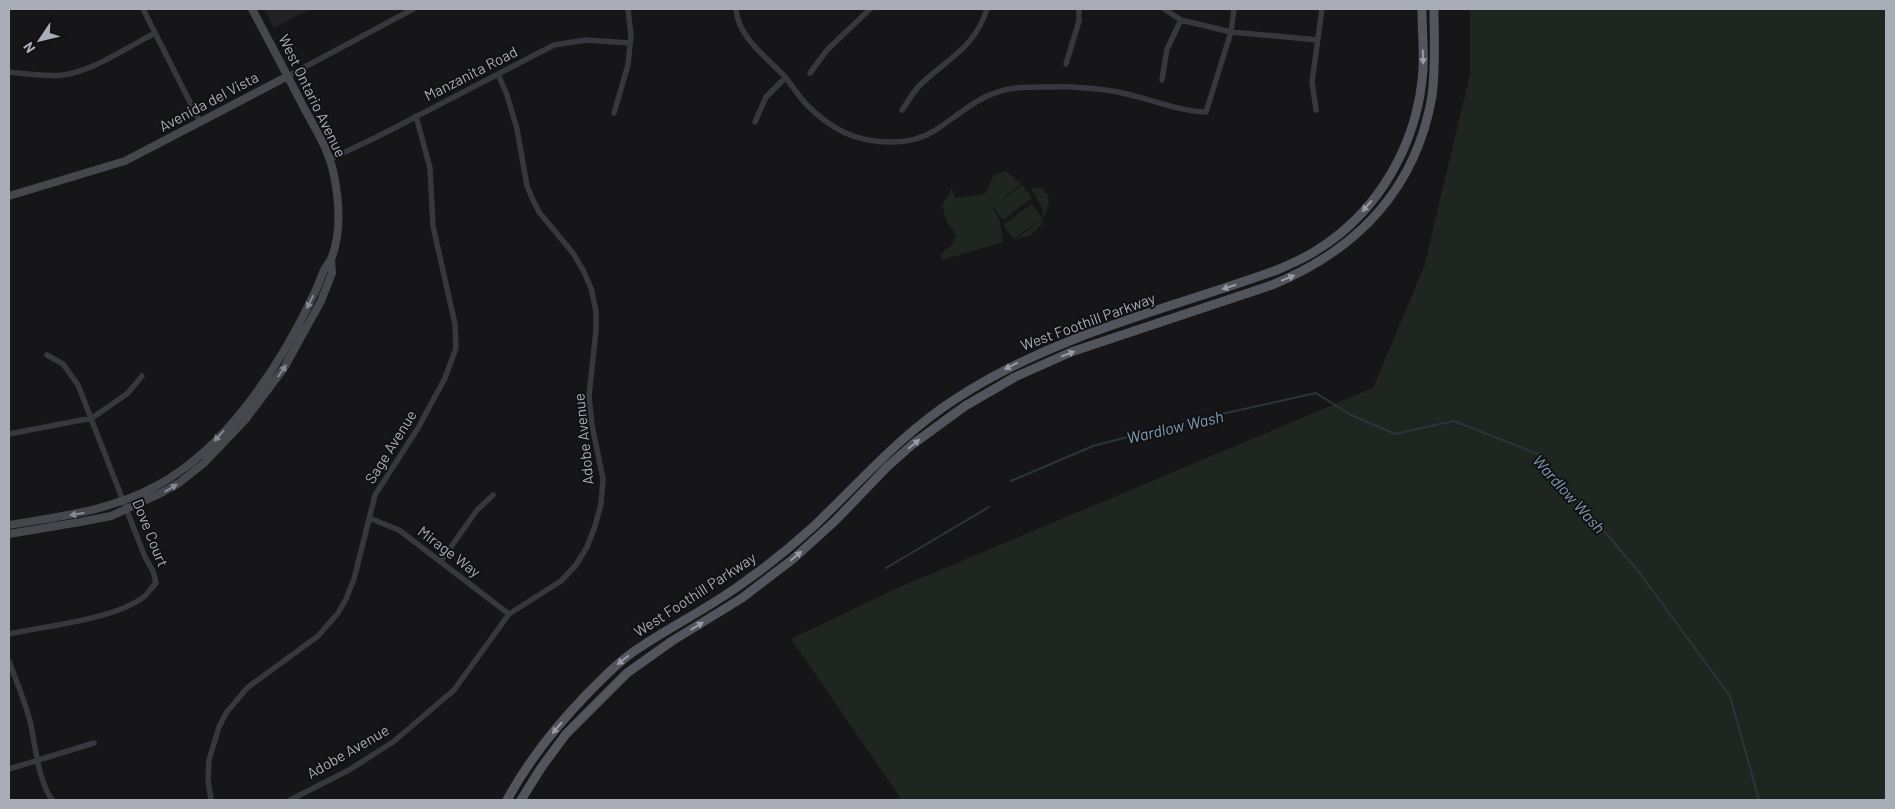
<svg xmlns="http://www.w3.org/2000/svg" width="1895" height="809" font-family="Barlow,sans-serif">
  <rect width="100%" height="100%" fill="#161618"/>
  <!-- built -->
  <path fill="#222225" d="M264 9H311L274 28Z"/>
  <!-- green -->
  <path fill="#1e261f" d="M1470 9H1886V800H902L791 639 895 589 1373 388 1424 267 1470 74Z
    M1006 171 1021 184 997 204 1023 185 1032 198 1003 220 993 207H992L1000 221 1003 242 942 260 940 255 952 245 956 234 947 223 942 205 952 188 955 198 985 194 994 175Z
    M1031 188H1041L1048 195 1049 203 1041 225 1031 235 1015 240 1043 218V210Z
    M1032 204 1042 218 1014 239 1003 225Z"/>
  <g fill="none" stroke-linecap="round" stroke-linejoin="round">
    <!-- stream -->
    <path stroke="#2c353c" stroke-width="2" d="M1011 481 1093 446 1186 422 1316 393 1349 414 1395 434 1454 421 1538 454 1639 572 1730 696 1759 800
      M886 568 989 507"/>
    <!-- street -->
    <path stroke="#37383d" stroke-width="5.5" d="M143 9 200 122
      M736 9C738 38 768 58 786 78 793 87 799 97 807 105 831 129 855 142 890 142 906 142 920 140 934 131 955 118 974 99 998 92 1014 86 1037 87 1054 87 1071 86 1101 89 1118 92 1148 98 1176 111 1206 112L1231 32 1234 9
      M1164 9 1181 20 1231 32 1318 40
      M1066 64 1079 21V9
      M9 72C27 74 45 77 63 75 93 71 128 47 155 33
      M810 73 827 50 870 9
      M288 76 413 9
      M1162 80 1167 49 1181 20
      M902 110C908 102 913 92 920 85 948 58 974 49 987 9
      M1316 110 1312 82 1322 9
      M614 113 628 65 631 35 628 9
      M755 122 766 97 785 78
      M330 159 377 137 554 45 586 40 630 43
      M9 434 92 418 128 393 142 376
      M369 518 399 530 509 614
      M441 561 477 510 493 495
      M9 634C45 626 119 619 146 595 149 591 152 587 156 583L153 571 145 557 78 385 63 364 47 355
      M9 661C16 681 25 701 30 721 36 747 37 777 52 800
      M9 769 94 743
      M211 800 208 780 209 760 219 727 226 713 247 688 318 636 338 613 346 599 354 579 375 495 418 428 445 378 456 348 455 324 433 226 430 168 416 116
      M290 800 349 770 393 742 454 690 509 614 561 581 576 565 587 547 595 526 601 504 603 479 592 425 589 396 596 330V311L591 288 583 270 573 253 539 212 533 200 527 186 517 129 507 95 498 74"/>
    <!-- secondary -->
    <path stroke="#45474d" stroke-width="8" d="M9 196 125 161 288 76
      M9 525C62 516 110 511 158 485 226 448 280 366 312 298 317 289 320 279 324 270 326 266 330 262 332 257 341 232 339 200 334 175 329 150 315 128 303 106 286 73 269 41 252 9
      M9 534 80 522 111 516 161 493 179 483 204 463 245 420 284 368 321 301 332 273 331 259"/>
    <!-- primary -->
    <path stroke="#53555c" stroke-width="9" d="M507 800C528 761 557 725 588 693 605 676 621 659 642 646 677 623 714 605 747 580 771 563 793 545 814 526 861 481 902 433 957 398 1053 335 1169 309 1277 270 1291 264 1305 258 1317 250 1380 211 1418 142 1423 70 1424 50 1422 29 1422 9
      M521 800 541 768 566 734 627 673 672 641 742 598 793 559 835 521 887 467 913 444 965 406 1015 377 1071 352 1272 285C1357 250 1416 189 1432 96 1436 67 1434 38 1434 9"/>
  </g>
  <!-- one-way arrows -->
  <defs><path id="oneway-solid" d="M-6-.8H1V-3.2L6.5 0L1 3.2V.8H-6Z" transform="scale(1.25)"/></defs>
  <g fill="#979ba6">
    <use href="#oneway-solid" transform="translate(1423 57) rotate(89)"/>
    <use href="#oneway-solid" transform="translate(1367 206) rotate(131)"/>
    <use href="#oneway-solid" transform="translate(1288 278) rotate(-22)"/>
    <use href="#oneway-solid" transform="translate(1229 287) rotate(162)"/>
    <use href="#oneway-solid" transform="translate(1068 354) rotate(-21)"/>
    <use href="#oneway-solid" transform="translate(1011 366) rotate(153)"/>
    <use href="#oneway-solid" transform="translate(914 444) rotate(-40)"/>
    <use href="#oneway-solid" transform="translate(796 556) rotate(-40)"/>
    <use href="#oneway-solid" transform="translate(697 626) rotate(-31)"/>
    <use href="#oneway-solid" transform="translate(623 660) rotate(142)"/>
    <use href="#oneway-solid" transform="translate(557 728) rotate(130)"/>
  </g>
  <g fill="#858993">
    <use href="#oneway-solid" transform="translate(310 302) rotate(117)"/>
    <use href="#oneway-solid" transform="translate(282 371) rotate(-56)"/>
    <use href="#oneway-solid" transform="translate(219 436) rotate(132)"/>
    <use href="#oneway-solid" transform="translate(171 488) rotate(-31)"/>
    <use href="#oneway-solid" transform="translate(77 514) rotate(170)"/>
  </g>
  <g text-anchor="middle" stroke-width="4" stroke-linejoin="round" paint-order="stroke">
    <!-- street labels -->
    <g font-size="15" fill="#a8adb8" stroke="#111113">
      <text transform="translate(471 74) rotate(-27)" y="5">Manzanita Road</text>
      <text transform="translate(312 96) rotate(64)" y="5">West Ontario Avenue</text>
      <text transform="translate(209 102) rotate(-28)" y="5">Avenida del Vista</text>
      <text transform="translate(1088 322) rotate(-20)" y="5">West Foothill Parkway</text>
      <text transform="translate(584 439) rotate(-96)" y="5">Adobe Avenue</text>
      <text transform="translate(391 447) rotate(-58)" y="5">Sage Avenue</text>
      <text transform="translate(150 533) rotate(68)" y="5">Dove Court</text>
      <text transform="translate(449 552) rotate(37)" y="5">Mirage Way</text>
      <text transform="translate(695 595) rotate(-33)" y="5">West Foothill Parkway</text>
      <text transform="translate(348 752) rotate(-30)" y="5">Adobe Avenue</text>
    </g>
    <!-- water labels -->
    <g font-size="16" font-style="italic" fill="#7f9bb3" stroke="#111113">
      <text transform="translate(1175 427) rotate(-13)" y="6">Wardlow Wash</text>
      <text transform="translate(1569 494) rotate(48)" y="6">Wardlow Wash</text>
    </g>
  </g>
  <!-- border -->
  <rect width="1895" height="809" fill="none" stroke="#a8adb8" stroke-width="20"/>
  <!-- north arrow -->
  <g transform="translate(40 40) rotate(235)" stroke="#111113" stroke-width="4" paint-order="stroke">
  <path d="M0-4L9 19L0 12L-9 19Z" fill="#a8adb8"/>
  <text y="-8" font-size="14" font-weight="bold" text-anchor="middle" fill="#a8adb8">N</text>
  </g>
</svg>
